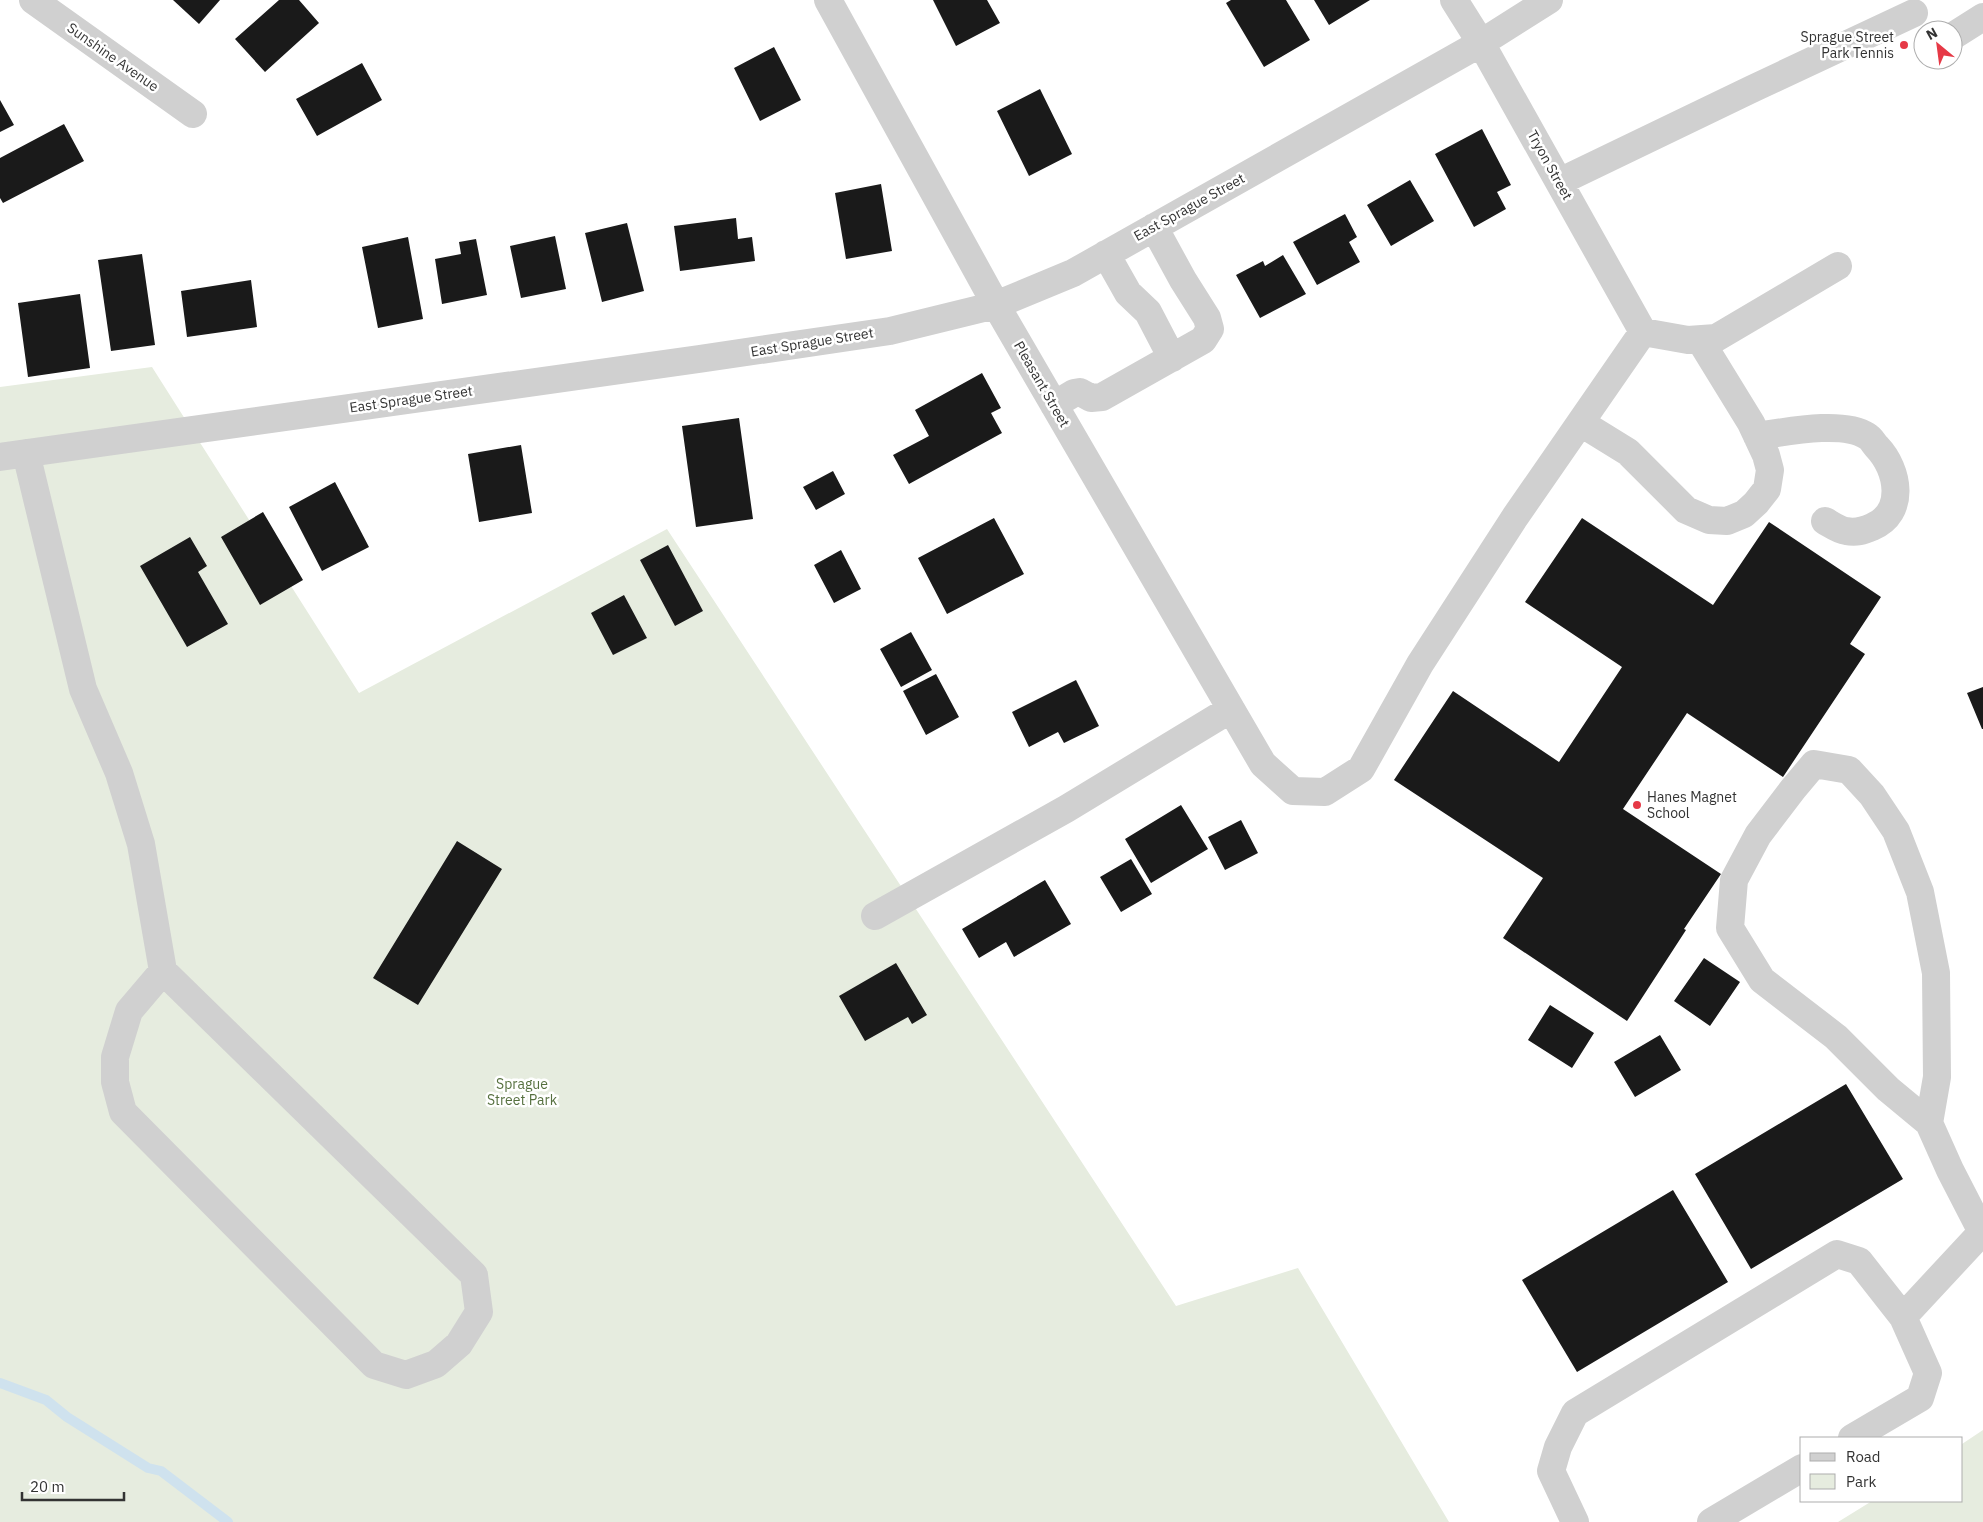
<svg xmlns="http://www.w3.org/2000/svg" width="1983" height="1522" font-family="'IBM Plex Sans',sans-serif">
  <rect width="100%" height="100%" fill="#fff"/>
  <!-- green -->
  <path fill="#e6ecdf" d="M152 367 359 693 667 529 1176 1306 1298 1268 1449 1522H0V387Z
    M1983 1430V1522H1838L1872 1501H1962V1444Z"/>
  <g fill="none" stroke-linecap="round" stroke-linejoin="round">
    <!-- stream -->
    <path stroke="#cfe2ee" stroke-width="10" d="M0 1383 46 1400 67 1417 148 1468 161 1471 228 1522"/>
  </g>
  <!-- building -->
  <path fill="#1a1a1a" d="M173 0H220L199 24Z
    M279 0H299L319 23 265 72 235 39Z
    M933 0H987L1000 23 956 46Z
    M1231 0H1286L1310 40 1264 67 1226 3Z
    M1314 0H1370L1329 25Z
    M774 47 801 100 760 121 734 68Z
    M362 63 382 100 317 136 296 99Z
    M1040 89 1072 154 1029 176 997 111Z
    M0 100 14 125 0 132Z
    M64 124 84 161 3 203 0 198V158Z
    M1482 129 1511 185 1497 192 1506 209 1474 227 1435 154Z
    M1410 180 1434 221 1391 246 1367 205Z
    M881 184 892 251 846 259 835 193Z
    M1345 214 1357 237 1349 242 1360 262 1317 285 1293 242Z
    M736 218 738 239 752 237 755 261 680 271 674 226Z
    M627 223 644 291 602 302 585 233Z
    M555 236 566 289 521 298 510 246Z
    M408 237 423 319 378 328 362 247Z
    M476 239 487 295 442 304 435 259 461 254 459 242Z
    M142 254 155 345 111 351 98 260Z
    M1283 255 1306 294 1260 318 1236 275 1263 261 1265 266Z
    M251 280 257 327 187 337 181 291Z
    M80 294 90 368 28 377 18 303Z
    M982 373 1001 408 991 413 1002 433 909 484 893 455 929 436 915 410Z
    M739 418 753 519 696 527 682 426Z
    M521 445 532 513 479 522 468 454Z
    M833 471 845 494 816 510 803 487Z
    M335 482 369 547 322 571 289 507Z
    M263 512 303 580 260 605 221 537Z
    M994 518 1024 574 947 614 918 558Z
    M1582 518 1713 605 1769 522 1881 597 1850 644 1865 654 1783 777 1687 713 1623 809 1721 874 1684 929 1686 930 1627 1021 1503 938 1543 878 1394 780 1453 691 1559 762 1622 667 1525 602Z
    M190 537 207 566 198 572 228 624 187 647 140 566Z
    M668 545 703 611 675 626 640 560Z
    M841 550 861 589 834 603 814 565Z
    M624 595 647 638 613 655 591 613Z
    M911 632 932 670 901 687 880 649Z
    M936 674 959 717 926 735 903 691Z
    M1076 680 1099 726 1064 743 1058 732 1029 747 1012 712Z
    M1983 687V729H1982L1967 693Z
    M1181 805 1208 849 1151 883 1125 839Z
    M1241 820 1258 853 1225 870 1208 837Z
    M457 841 502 869 418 1005 373 978Z
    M1131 859 1152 894 1121 912 1100 877Z
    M1045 880 1071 924 1014 957 1006 942 979 958 962 929Z
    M1704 958 1740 982 1710 1026 1674 1001Z
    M896 963 927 1015 912 1024 908 1017 865 1041 839 996Z
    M1550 1005 1594 1033 1572 1068 1528 1040Z
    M1660 1035 1681 1070 1635 1097 1614 1062Z
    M1846 1084 1903 1179 1751 1269 1695 1174Z
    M1673 1190 1728 1282 1577 1372 1522 1280Z"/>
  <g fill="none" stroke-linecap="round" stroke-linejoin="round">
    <!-- minor -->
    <path stroke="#d0d0d0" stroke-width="28" d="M33 0 193 114
      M828 0 996 305 1263 764 1293 791 1325 792 1361 769 1420 664 1515 517 1643 332
      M1454 0 1481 43 1643 332
      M1953 36 1983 17
      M1559 182 1752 89 1914 13
      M1106 254 1128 293 1148 312 1172 358
      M1643 332 1688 340 1716 338 1838 266
      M1054 405 1074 393 1080 392 1091 398 1102 397 1203 340 1210 329 1207 318 1183 280 1154 227
      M1581 423 1628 452 1686 510 1709 520 1727 521 1744 514 1756 503 1767 489 1770 470 1766 455 1751 423 1700 340
      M1757 436C1785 432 1843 420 1867 436 1871 438 1874 444 1877 447 1899 470 1906 513 1872 527 1863 531 1856 533 1846 531 1839 530 1832 525 1825 521
      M26 453 83 689 119 773 141 844 163 971 474 1275 479 1312 459 1344 436 1364 406 1375 374 1365 123 1112 115 1082V1057L129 1011 163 971
      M0 457 699 359 890 331 996 305 1073 273 1481 43 1549 0
      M875 916 1066 809 1231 709
      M1929 1123 1937 1077 1936 973 1920 892 1896 831 1872 795 1849 770 1814 764 1793 789 1758 835 1734 880 1730 928 1762 980 1836 1037 1888 1089 1929 1123 1950 1170 1983 1234
      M1903 1317 1982 1232
      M1575 1522 1551 1471 1558 1447 1575 1413 1837 1254 1859 1261 1903 1317 1928 1373 1920 1398 1852 1438
      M1711 1522 1802 1468"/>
  </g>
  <!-- markers -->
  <g fill="#e63946" stroke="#fff" stroke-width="2">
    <circle cx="1904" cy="45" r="5"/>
    <circle cx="1637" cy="805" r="5"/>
  </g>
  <g text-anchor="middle" stroke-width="5" stroke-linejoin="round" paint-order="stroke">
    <!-- poi labels -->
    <g font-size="14" fill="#333" stroke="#fff" text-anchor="end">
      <text x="1894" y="42">Sprague Street<tspan x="1894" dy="16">Park Tennis</tspan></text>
      <text x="1647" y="802" text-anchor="start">Hanes Magnet<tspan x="1647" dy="16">School</tspan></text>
    </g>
    <!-- street labels -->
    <g font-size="14" fill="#333" stroke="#fff">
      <text transform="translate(113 57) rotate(35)" y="5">Sunshine Avenue</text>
      <text transform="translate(1550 165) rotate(61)" y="5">Tryon Street</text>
      <text transform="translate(1189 207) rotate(-29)" y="5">East Sprague Street</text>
      <text transform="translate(812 342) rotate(-9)" y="5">East Sprague Street</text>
      <text transform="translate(1042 384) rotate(60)" y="5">Pleasant Street</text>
      <text transform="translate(411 399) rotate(-8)" y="5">East Sprague Street</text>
    </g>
    <!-- park labels -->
    <g font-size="14" fill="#56703f" stroke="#fff">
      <text x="522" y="1089">Sprague<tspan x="522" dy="16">Street Park</tspan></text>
    </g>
  </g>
  <!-- legend -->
  <rect x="1800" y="1437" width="162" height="65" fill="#ffffff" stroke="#adadad"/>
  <rect x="1810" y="1453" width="25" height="8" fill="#d0d0d0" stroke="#adadad"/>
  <text x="1846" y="1462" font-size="15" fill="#333333">Road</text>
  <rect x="1810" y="1474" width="25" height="15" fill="#e6ecdf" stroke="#adadad"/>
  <text x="1846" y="1487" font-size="15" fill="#333333">Park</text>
  <!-- north arrow -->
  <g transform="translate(1938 45) rotate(331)"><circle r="24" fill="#ffffff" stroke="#adadad"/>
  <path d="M0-4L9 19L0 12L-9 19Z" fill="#e63946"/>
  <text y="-8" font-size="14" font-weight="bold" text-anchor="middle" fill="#333333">N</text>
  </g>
  <!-- scale -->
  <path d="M22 1492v8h102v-8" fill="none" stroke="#333333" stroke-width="2.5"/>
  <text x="30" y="1492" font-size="15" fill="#333333" stroke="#ffffff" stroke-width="4" paint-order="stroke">20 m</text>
</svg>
